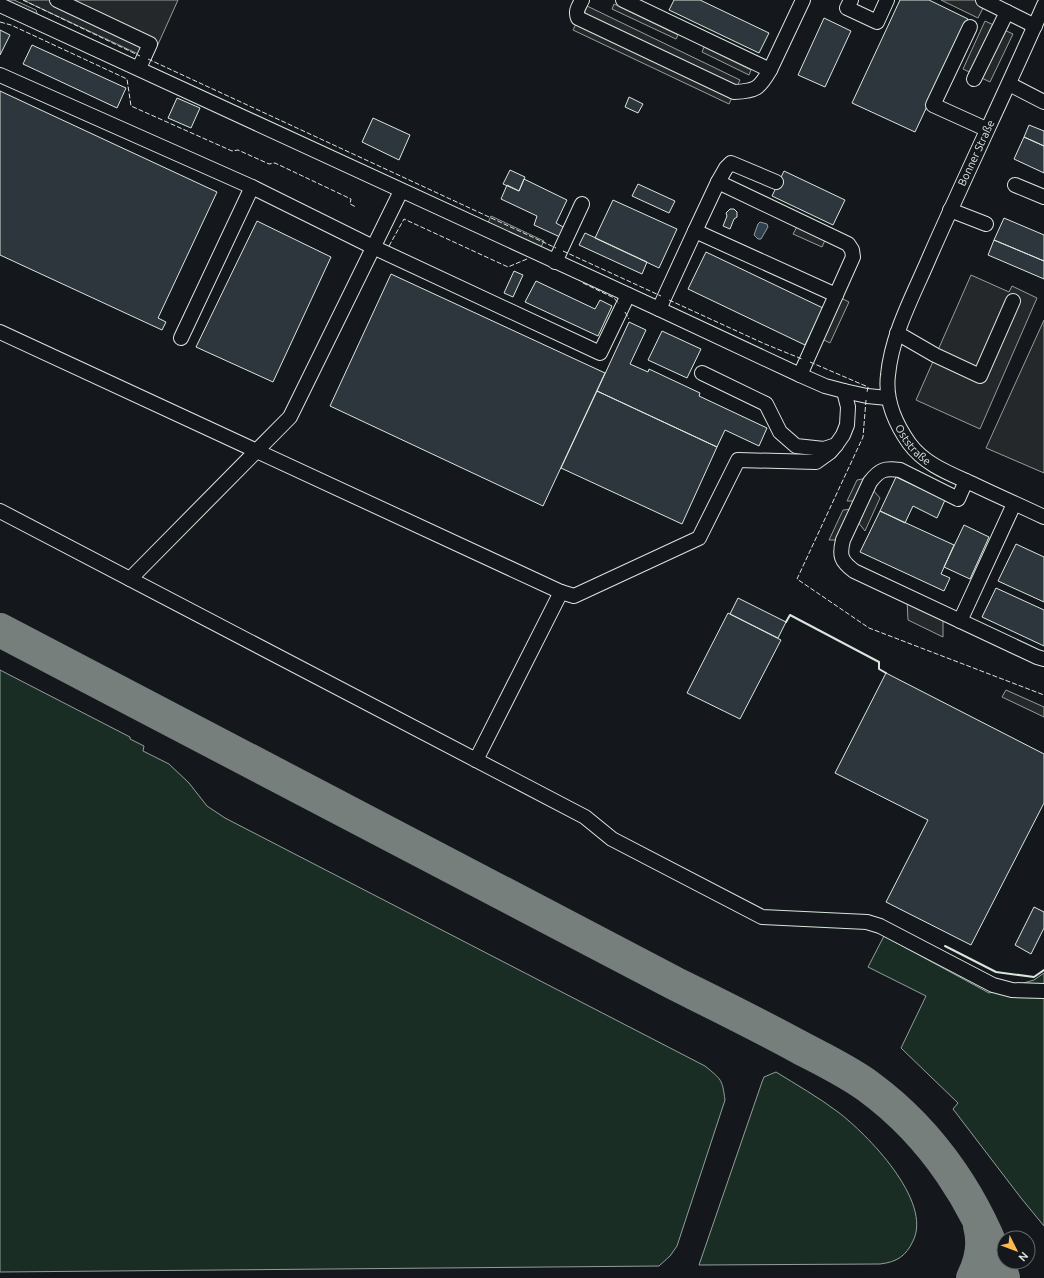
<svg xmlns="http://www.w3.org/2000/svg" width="1044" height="1278" font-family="Ubuntu,sans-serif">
  <rect width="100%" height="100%" fill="#14181c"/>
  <!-- green -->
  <path fill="#1a2d24" stroke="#939e99" d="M0 670 130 737V739L144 746 143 751 169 764 189 783 207 806 225 818 705 1066C722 1080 722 1079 725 1100L677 1246 670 1256 659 1266 0 1272Z
    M884 936 989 993 1034 980 1044 973V1226L1021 1198 953 1109 958 1103 901 1048 926 996 868 967Z
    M776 1072C797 1085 818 1097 838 1112 867 1134 933 1201 913 1241 906 1256 897 1262 880 1264L699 1265 762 1082 764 1077Z"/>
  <!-- parking -->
  <path fill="#24282b" stroke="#939e99" d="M4 0H14L36 10 38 16Z
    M23 0H178L151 60Z
    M941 0H987L978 18Z
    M614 4 678 35 676 39 612 9Z
    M585 5 740 80 729 104 573 30Z
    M985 21 1013 34 990 82 963 69Z
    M704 47 751 70 749 75 702 52Z
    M491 216 544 241 540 249 487 225Z
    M798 225 826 238 822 247 793 234Z
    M971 275 1009 292 1012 286 1037 298 980 429 916 400Z
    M841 298 849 302 830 343 822 339Z
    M1044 320V473L986 448Z
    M868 478 858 501H847L857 480Z
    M873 490 880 498 865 531 858 522Z
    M854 509 840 540H829L843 510Z
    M907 600 943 617V637L908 620Z
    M1006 690 1044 707V717L1002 697Z"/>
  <!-- water -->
  <path fill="#2f3f4d" stroke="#939e99" d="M760 222 767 224 768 227 761 239H758L754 235 758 224Z"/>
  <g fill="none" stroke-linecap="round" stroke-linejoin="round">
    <!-- taxiway -->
    <path stroke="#767f7c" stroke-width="34" d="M0 630 674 983C716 1004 759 1025 801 1048 824 1060 849 1072 869 1087 934 1135 978 1203 1003 1278
      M973 1278C981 1262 985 1244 980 1226"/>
  </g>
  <!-- building -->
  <path fill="#2c363c" stroke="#d8e6dc" d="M674 0H700L769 33 759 53 669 10Z
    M900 0H929L968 19 915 132 852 103Z
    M824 18 851 31 825 87 798 75Z
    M0 30 10 35 0 55Z
    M32 45 126 88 117 108 23 64Z
    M0 91 217 192 158 318 166 322 162 330 0 255Z
    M629 97 643 104 638 113 625 107Z
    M177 98 200 108 191 128 168 118Z
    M373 118 410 135 399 160 362 142Z
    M1029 125 1044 131V146L1024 137Z
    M1024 137 1044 146V173L1014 159Z
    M510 170 525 177 519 191 503 184Z
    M784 171 845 200 833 225 772 196Z
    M524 179 567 200 556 223 565 228 560 237 534 225 537 216 501 199 507 185 519 191Z
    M638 184 675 201 669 213 632 196Z
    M613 200 677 229 659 268 595 238Z
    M730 209H734L737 212V217L734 219 730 229 723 226 727 216 726 213Z
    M1004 218 1044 235V261L994 240Z
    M257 221 331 257 273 382 196 347Z
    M585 233 647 262 642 274 579 245Z
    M994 240 1044 261V279L988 255Z
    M706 252 823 308 805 345 688 289Z
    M514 271 523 275 513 297 504 293Z
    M391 274 605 373 543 506 330 406Z
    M536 281 595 309 600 300 612 306 598 336 525 302Z
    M629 322 646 330 630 364 648 372 649 369 700 393 699 396 767 428 759 446 725 430 717 447 597 391Z
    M662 331 701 349 687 378 648 360Z
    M597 391 717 447 682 524 561 468Z
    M896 477 945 500 937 518 913 506 905 523 880 511Z
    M880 511 954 545 941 574 950 578 944 591 860 552Z
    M964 525 989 537 970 579 944 567Z
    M1016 544 1044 557V602L998 581Z
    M996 588 1044 610V646L982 617Z
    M738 598 786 622 778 638 730 614Z
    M728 613 781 640 740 719 687 693Z
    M886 673 1044 754V803L971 945 886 902 928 820 835 773Z
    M1034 907 1044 912V928L1031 954 1015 945Z"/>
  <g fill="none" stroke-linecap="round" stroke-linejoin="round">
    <defs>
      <g id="minor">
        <path d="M57 0 150 44 139 68"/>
        <path d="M582 0C579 6 575 11 578 18L734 92C756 91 759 89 770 70"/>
        <path d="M623 0 770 70 803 0"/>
        <path d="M851 0 847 8 877 22 887 0"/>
        <path d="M983 0 1035 26"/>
        <path d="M0 5 659 309 800 375 825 386 844 391 867 396 888 398"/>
        <path id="s1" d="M1044 5C1007 89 967 172 930 256 914 294 892 333 888 375 885 399 895 423 909 443 925 465 951 474 975 485 998 496 1021 506 1044 517"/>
        <path d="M970 27 933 105 986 129"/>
        <path d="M0 75 252 187 181 338"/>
        <path d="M974 79 1007 12"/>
        <path d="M1009 84 1044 102"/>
        <path d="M718 182 726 168 731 163 776 182"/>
        <path d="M1015 185 1044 197"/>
        <path d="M252 187 373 247 600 353 628 295"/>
        <path d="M950 210 986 224"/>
        <path d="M695 231 718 182 848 244 852 250 853 257 836 295"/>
        <path d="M555 262 582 204"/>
        <path d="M659 309 695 231 836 295 800 375"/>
        <path d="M0 332 561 592 574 596 699 538 738 460 816 462 830 452 836 445 843 435 847 425 848 407 844 391"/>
        <path d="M897 333 935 355 980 376 1013 301"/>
        <path d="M702 373 766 404 780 432 796 446 824 449 836 445"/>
        <path d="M966 481 958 499 900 470C885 468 880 469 870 482L843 540C839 556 841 561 854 571L1037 657 1044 659"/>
        <path d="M0 511 585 817 612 839 762 917 867 922 880 926 993 985 1012 990 1044 991"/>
        <path d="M130 579 290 417 401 191"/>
        <path d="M960 621 1014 504"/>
        <path d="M476 760 561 592"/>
      </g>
    </defs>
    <!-- minor casing -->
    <use href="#minor" stroke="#d8e6dc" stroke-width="16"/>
    <!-- minor -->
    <use href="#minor" stroke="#14181c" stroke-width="14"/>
    <!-- fence -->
    <path stroke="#d8e6dc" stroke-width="1" stroke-dasharray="5 2" stroke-linecap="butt" d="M23 0 140 56
      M0 22 11 25 127 79 131 106 232 151 238 150 269 164 275 163 351 199 350 204 356 207
      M148 59 556 248
      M389 246 404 219 508 267 527 259
      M563 251 661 296
      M583 283 614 298 619 304
      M669 300 765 344 802 359
      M625 312 629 319
      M810 362 868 387 867 392
      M866 400 863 437 797 579 869 628 1044 695"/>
    <!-- wall -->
    <path stroke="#d8e6dc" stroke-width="2" d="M786 622 790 615 879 662V669L886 673
      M945 946 996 972 1034 977 1044 970"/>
  </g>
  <g text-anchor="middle" stroke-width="3" stroke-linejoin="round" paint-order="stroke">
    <!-- street labels -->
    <g font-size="11" fill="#d8e6dc" stroke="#14181c">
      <text transform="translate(976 153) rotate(-65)" y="4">Bonner Straße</text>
      <text dy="4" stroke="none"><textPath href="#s1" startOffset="479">Oststraße</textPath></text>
    </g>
  </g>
  <!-- north arrow -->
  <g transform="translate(1016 1250) rotate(132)"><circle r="19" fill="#14181c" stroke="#626a69"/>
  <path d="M0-3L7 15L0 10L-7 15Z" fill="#ffb74d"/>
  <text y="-6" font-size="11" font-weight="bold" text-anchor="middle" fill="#d8e6dc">N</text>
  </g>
</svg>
